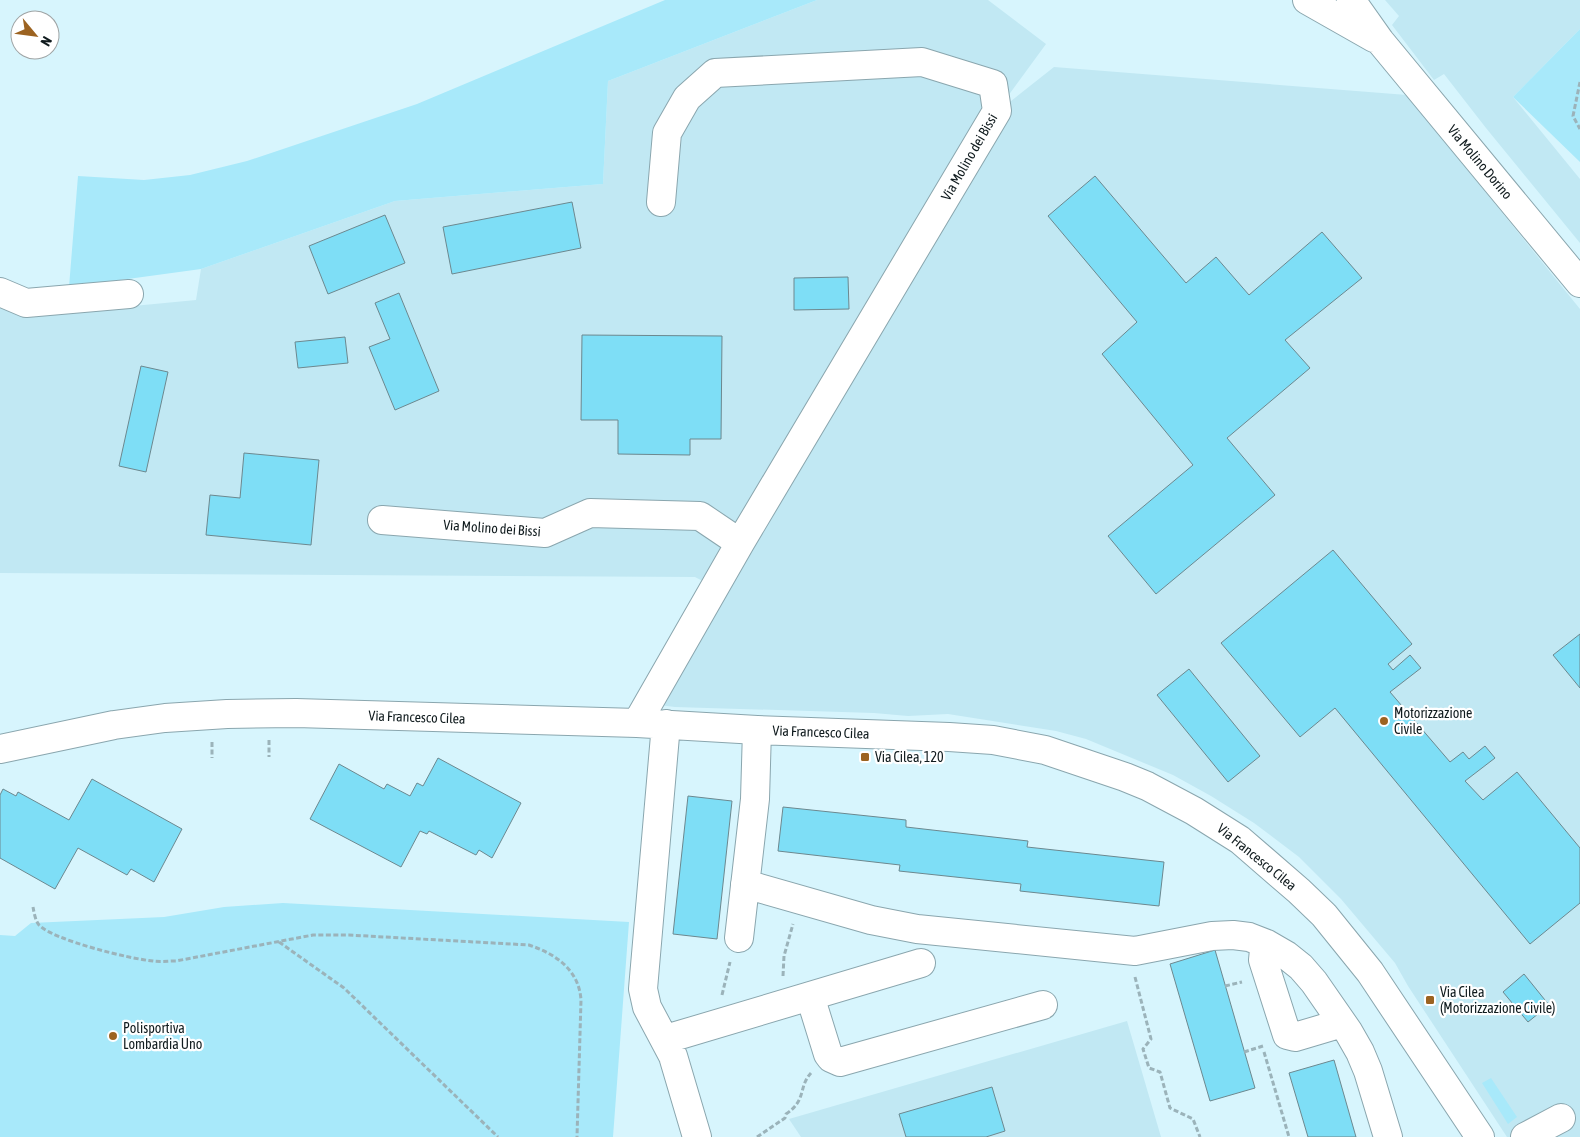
<svg xmlns="http://www.w3.org/2000/svg" width="1580" height="1137" font-family="'Asap Condensed',sans-serif">
  <rect width="100%" height="100%" fill="#d7f5fd"/>
  <!-- built -->
  <path fill="#c1e8f3" d="M817 0H988L1046 44 997 111 714 587 695 577 0 573V306L4 309 29 316 196 300 201 269 395 201 603 184 608 81Z
    M1385 0H1580V29L1513 97 1580 179V243L1486 128 1444 74 1434 80 1392 25 1399 16Z
    M1054 67 1407 95 1580 309V1137H1507L1408 986 1395 963 1341 899 1299 857 1254 823 1211 796 1173 775 1086 739 1056 731 948 714 908 716 874 713 675 707 651 704 1001 109Z
    M1127 1021 1161 1137H801L789 1119Z"/>
  <!-- green -->
  <path fill="#a8e9fa" d="M665 0H817L608 81 603 184 395 201 201 269 69 287 78 176 144 180 190 175 247 161 417 104Z
    M1580 29V162L1513 97Z
    M283 903 629 922 613 1137H0V935L15 936 31 923 164 917 224 907Z
    M1491 1078 1517 1117 1508 1124 1482 1083Z"/>
  <!-- building -->
  <path fill="#7edef6" stroke="#6c888f" d="M1095 176 1186 283 1216 257 1249 295 1322 232 1362 278 1285 340 1310 368 1227 438 1275 495 1156 594 1108 536 1193 465 1102 354 1137 322 1048 216Z
    M572 202 581 248 452 274 443 227Z
    M385 215 405 263 328 294 309 246Z
    M848 277 849 309 794 310V278Z
    M399 293 439 391 395 410 369 347 390 339 375 303Z
    M582 335 722 336 721 439H690V455L618 454V420H581Z
    M345 337 348 363 298 368 295 342Z
    M141 366 168 372 146 472 119 466Z
    M244 453 319 460 311 545 206 535 210 495 240 498Z
    M1333 550 1412 644 1388 664 1393 670 1410 655 1421 668 1390 692 1450 762 1463 752 1469 759 1485 746 1495 758 1465 781 1483 800 1517 772 1580 848V903L1530 944 1335 708 1300 737 1221 643Z
    M1580 634V688L1553 655Z
    M1189 669 1260 756 1228 782 1157 695Z
    M438 758 521 803 492 858 479 850 476 855 429 831 427 834 420 831 401 867 310 819 339 764 384 789 387 784 410 796 417 783 423 786Z
    M92 779 182 829 154 882 131 869 127 875 78 848 55 889 0 858V795L3 789 16 796 18 792 69 820Z
    M688 796 732 801 717 939 673 934Z
    M783 807 906 820V827L1028 841 1027 847 1164 862 1159 906 1020 891 1021 884 899 871 900 865 778 851Z
    M1215 950 1255 1088 1210 1101 1170 964Z
    M1524 974 1549 1005 1528 1022 1503 992Z
    M1334 1060 1356 1137H1308L1289 1073Z
    M992 1087 1005 1131 986 1137H906L899 1114Z"/>
  <g fill="none" stroke-linecap="round" stroke-linejoin="round">
    <defs>
      <path id="minor" d="M1307 0 1374 38
        M1351 0 1380 41 1580 283
        M0 292 26 303 129 294
        M382 520 545 533 590 513 700 516 740 543
        M637 723 740 543 997 111 993 84 922 62 715 73 687 98 667 133 661 202
        M666 724 643 989 647 1007 673 1056 697 1137
        M0 749 114 725 165 718 227 714 296 713 637 723 757 730 949 737 993 740 1045 750 1125 777 1147 786 1194 811 1240 840 1299 891 1324 915 1370 972 1480 1137
        M745 884 871 920 917 929 1135 951 1212 936 1233 935 1249 937 1267 944 1286 955 1301 967 1314 982 1348 1031 1360 1052 1368 1071 1388 1137
        M739 938 755 799 757 730
        M1267 944 1264 950 1263 960 1287 1035 1295 1037 1342 1023
        M810 996 828 1054 831 1058 840 1062 1043 1005
        M666 1039 921 963
        M1525 1137 1561 1118"/>
    </defs>
    <!-- minor casing -->
    <use href="#minor" stroke="#8aa6ae" stroke-width="30"/>
    <!-- path -->
    <path stroke="#9bb3ba" stroke-width="3" stroke-dasharray="5 2.5" stroke-linecap="butt" d="M1580 82 1573 116 1580 129
      M269 740V757
      M212 742V758
      M33 907C34 912 35 920 39 925 53 940 130 959 153 961 160 962 168 961 176 961L313 935H349L529 945C556 954 579 970 581 1000L577 1137
      M279 942 344 988 498 1137
      M783 976 784 956 793 924
      M1135 977 1151 1039 1143 1049 1149 1068 1160 1072 1170 1108 1193 1119 1200 1137
      M1225 986 1242 982
      M722 995 730 962
      M1244 1052 1263 1046
      M1264 1052 1289 1137
      M757 1137 785 1118 786 1114C807 1100 798 1087 811 1073"/>
    <!-- minor -->
    <use href="#minor" stroke="#fff" stroke-width="28"/>
  </g>
  <!-- markers -->
  <g fill="#9c6321" stroke="#fff" stroke-width="2">
    <circle cx="1384" cy="721" r="5"/>
    <rect x="860" y="752" width="10" height="10" rx="2.5"/>
    <rect x="1425" y="995" width="10" height="10" rx="2.5"/>
    <circle cx="113" cy="1036" r="5"/>
  </g>
  <g text-anchor="middle" stroke-width="4.5" stroke-linejoin="round" paint-order="stroke">
    <!-- street labels -->
    <g font-size="14" fill="#101b1e" stroke="#fff">
      <text transform="translate(969 157) rotate(-60)" y="5">Via Molino dei Bissi</text>
      <text transform="translate(1480 162) rotate(50)" y="5">Via Molino Dorino</text>
      <text transform="translate(492 528) rotate(4)" y="5">Via Molino dei Bissi</text>
      <text transform="translate(417 717) rotate(2)" y="5">Via Francesco Cilea</text>
      <text transform="translate(821 732) rotate(2)" y="5">Via Francesco Cilea</text>
      <text transform="translate(1257 857) rotate(39)" y="5">Via Francesco Cilea</text>
    </g>
    <!-- poi labels -->
    <g font-size="14" fill="#101b1e" stroke="#fff" text-anchor="start">
      <text x="1394" y="718">Motorizzazione<tspan x="1394" dy="16">Civile</tspan></text>
      <text x="875" y="762">Via Cilea, 120</text>
      <text x="1440" y="997">Via Cilea<tspan x="1440" dy="16">(Motorizzazione Civile)</tspan></text>
      <text x="123" y="1033">Polisportiva<tspan x="123" dy="16">Lombardia Uno</tspan></text>
    </g>
  </g>
  <!-- north arrow -->
  <g transform="translate(35 35) rotate(119)"><circle r="24" fill="#ffffff" stroke="#9fa4a5"/>
  <path d="M0-4L9 19L0 12L-9 19Z" fill="#9c6321"/>
  <text y="-8" font-size="14" font-weight="bold" text-anchor="middle" fill="#101b1e">N</text>
  </g>
</svg>
